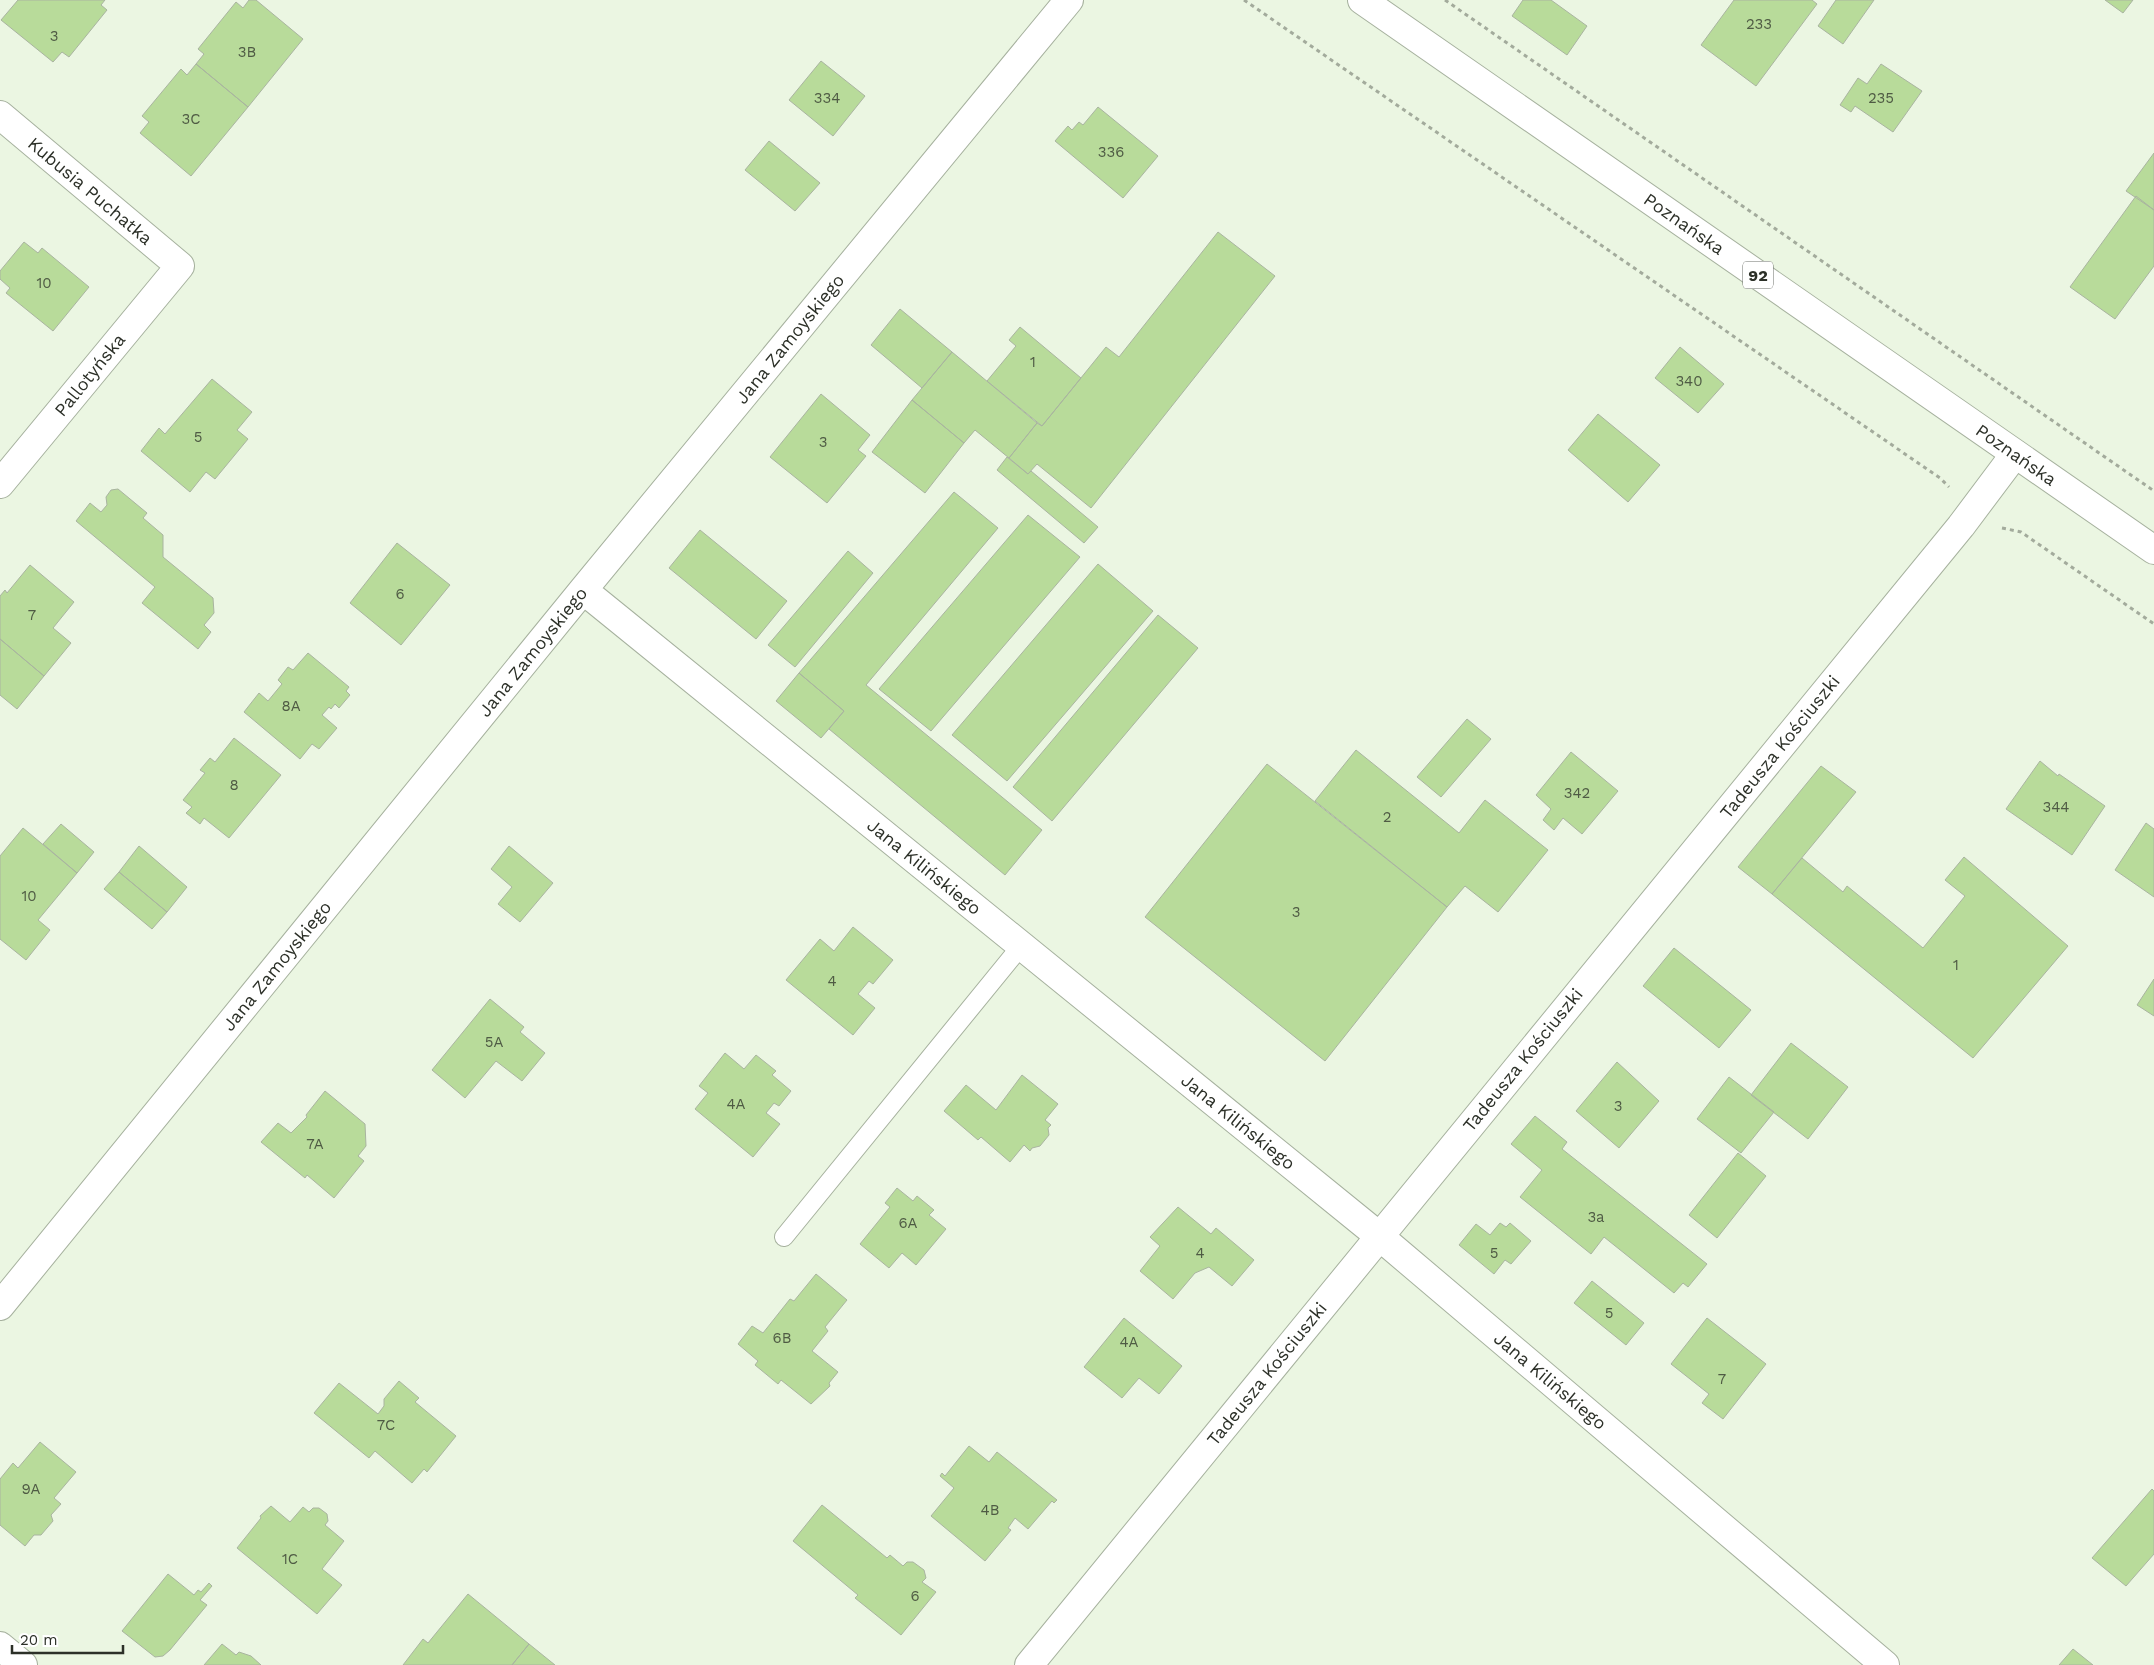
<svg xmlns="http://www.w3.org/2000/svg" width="2154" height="1665" font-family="'Work Sans',sans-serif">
  <rect width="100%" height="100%" fill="#ebf6e2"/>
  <!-- building -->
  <path fill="#b8db9a" stroke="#a9b4a0" d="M18 0H105L101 5 107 10 69 57 62 52 53 62 1 20Z
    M249 0H256L303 39 248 107 196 64 204 54 198 49 236 2 243 8Z
    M1523 0H1551L1587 26 1567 55 1512 16Z
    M1734 0H1812L1817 4 1756 86 1701 45Z
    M1836 0H1874L1843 44 1818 26Z
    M2105 0H2133L2123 13Z
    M821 61 865 96 833 136 789 100Z
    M196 64 248 107 191 176 140 133 149 122 142 116 181 69 187 75Z
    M1881 64 1922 91 1893 132 1855 106 1851 112 1840 105 1858 78 1867 84Z
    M1098 107 1158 156 1123 198 1055 141 1068 126 1072 130 1079 122 1083 125Z
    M769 141 820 183 795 211 745 170Z
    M2154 153V210L2126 191Z
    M2136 196 2154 210V266L2115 319 2070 287Z
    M1218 232 1275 276 1091 508 1037 464 1028 474 1009 458 1037 423 1042 426 1106 347 1119 357Z
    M24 242 38 253 42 248 89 287 53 331 6 293 10 288 0 279V271Z
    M900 309 952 352 922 388 871 345Z
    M1020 327 1081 378 1042 426 987 381 1016 346 1009 340Z
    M1680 347 1724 384 1698 413 1655 378Z
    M952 352 1037 423 1009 458 975 430 964 443 912 400Z
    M212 379 252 412 237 430 248 439 215 479 206 472 190 492 141 451 159 428 165 434Z
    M821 394 870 435 858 450 866 456 827 503 770 457Z
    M912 400 964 443 925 493 872 452Z
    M1598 414 1660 465 1628 502 1568 450Z
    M1007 457 1028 474 1031 471 1098 527 1084 543 997 470Z
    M118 489 147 513 143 518 163 535V557L213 598 214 613 204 625 211 632 198 649 142 603 155 587 76 521 90 503 101 512 107 505 106 497 111 490Z
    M954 492 998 528 866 685 1042 830 1005 875 829 729 844 711 799 673Z
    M1028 515 1080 557 931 731 879 689Z
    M700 530 787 601 756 639 669 568Z
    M397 543 450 585 401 645 350 603Z
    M848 551 873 573 795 667 768 645Z
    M1098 564 1153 611 1007 781 952 735Z
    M30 565 74 602 53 628 71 643 44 676 0 639V596L5 590 7 593Z
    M1158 615 1198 648 1052 821 1013 787Z
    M0 639 44 676 17 709 0 695Z
    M308 653 349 687 346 691 350 695 339 708 335 704 331 709 329 707 322 715 337 728 319 749 312 744 300 759 244 712 259 693 268 701 282 684 278 680 288 667 293 670Z
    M799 673 844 711 821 738 776 701Z
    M1467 719 1491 739 1441 797 1417 777Z
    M234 738 281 775 229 838 204 818 200 824 186 813 192 807 183 800 205 773 200 770 210 758 215 762Z
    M1356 750 1459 833 1485 800 1548 850 1498 912 1465 886 1447 907 1315 801Z
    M1571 752 1618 791 1582 834 1563 818 1554 830 1543 820 1551 809 1536 795Z
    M2040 761 2058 776 2059 774 2105 806 2072 855 2006 809Z
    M1267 764 1447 907 1325 1061 1145 917Z
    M1821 766 1856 792 1772 894 1738 867Z
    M2146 823 2154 829V897L2115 870Z
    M61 824 94 852 77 873 43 844Z
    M23 828 77 873 38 920 50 930 26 960 0 939V856Z
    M139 846 187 887 167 912 119 872Z
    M509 846 553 883 520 922 498 904 512 887 491 869Z
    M1964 857 2068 946 1973 1058 1772 894 1802 858 1843 892 1847 886 1923 948 1965 896 1945 880Z
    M119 872 167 912 152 929 104 889Z
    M853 927 893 960 873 984 869 981 858 994 875 1008 853 1035 786 980 820 939 834 951Z
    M1674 948 1751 1010 1719 1048 1643 986Z
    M2154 979V1016L2137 1005Z
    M490 999 524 1027 520 1032 545 1053 522 1081 496 1061 465 1098 432 1070Z
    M1791 1043 1848 1087 1808 1139 1751 1095Z
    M725 1053 744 1069 756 1055 776 1071 772 1075 791 1091 779 1106 774 1103 766 1113 780 1124 753 1157 695 1109 708 1093 699 1086Z
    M1617 1062 1659 1101 1619 1148 1576 1111Z
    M1022 1075 1058 1104 1045 1120 1051 1125 1048 1128 1049 1135 1040 1146 1032 1148 1030 1151 1024 1145 1010 1162 981 1137 978 1140 944 1111 966 1085 996 1110Z
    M1729 1077 1774 1112 1741 1153 1697 1119Z
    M325 1091 365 1124 366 1146 358 1156 364 1161 334 1198 307 1175 305 1178 261 1142 278 1123 291 1133 307 1117 306 1115Z
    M1535 1116 1567 1142 1562 1149 1707 1264 1688 1287 1683 1283 1674 1293 1604 1237 1591 1254 1520 1197 1542 1170 1511 1144Z
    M1738 1153 1766 1176 1717 1238 1689 1215Z
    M897 1188 913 1201 917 1196 934 1210 929 1215 946 1229 916 1265 902 1253 889 1268 860 1244 890 1207 885 1203Z
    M1178 1207 1211 1234 1216 1228 1254 1260 1232 1286 1209 1267 1195 1273 1173 1299 1140 1271 1160 1246 1150 1237Z
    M1500 1223 1506 1227 1510 1223 1531 1241 1511 1264 1505 1260 1494 1274 1459 1245 1476 1224 1490 1235Z
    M816 1274 847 1300 825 1327 828 1331 812 1351 838 1372 829 1383 830 1386 811 1404 781 1380 778 1384 755 1365 758 1361 738 1344 752 1326 763 1333 790 1299 794 1301Z
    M1592 1281 1644 1323 1626 1345 1574 1303Z
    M1124 1318 1182 1366 1159 1394 1139 1378 1122 1398 1084 1367Z
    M1707 1318 1766 1364 1723 1419 1702 1403 1709 1394 1671 1364Z
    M399 1381 419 1398 415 1402 456 1436 427 1472 424 1469 412 1483 375 1451 369 1458 314 1413 339 1383 378 1414 384 1406V1399Z
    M40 1442 76 1472 54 1498 61 1504 51 1515 53 1521 41 1535H34L25 1546 0 1525V1479L13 1463 18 1468Z
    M969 1446 989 1462 997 1452 1057 1500 1054 1503 1052 1501 1028 1529 1015 1518 1008 1528 1011 1530 985 1561 931 1516 954 1488 940 1476 942 1473 945 1476Z
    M2152 1489 2154 1491V1554L2126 1586 2092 1558Z
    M822 1505 887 1558 890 1555 903 1566 907 1562H913L924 1570 926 1578 922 1582 936 1592 901 1635 855 1598 858 1595 793 1541Z
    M271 1506 290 1522 303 1507 309 1512 313 1508H319L327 1514 328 1521 325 1525 344 1541 322 1569 342 1585 317 1614 237 1548 261 1518 260 1516Z
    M168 1574 194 1595 198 1590 201 1592 209 1583 212 1586 200 1600 207 1605 170 1650 163 1656 155 1657 122 1631Z
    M468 1594 529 1644 512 1665H403L423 1639 428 1643Z
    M222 1644 236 1655 239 1652 251 1656 261 1665H204Z
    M529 1644 555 1665H512Z
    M2073 1649 2093 1665H2059Z"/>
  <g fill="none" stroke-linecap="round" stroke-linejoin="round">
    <defs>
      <path id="service" d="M784 1237 1021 946"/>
      <path id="minor" d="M0 115 180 266 0 484
        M583 590 1379 1236 1885 1665
        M0 1306 583 590 1069 0
        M0 1646 23 1665
        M1029 1665 1961 526 2015 454"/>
      <path id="primary" d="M1362 0 2154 550"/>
    </defs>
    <!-- service casing -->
    <use href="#service" stroke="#a6b19e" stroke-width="20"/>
    <!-- minor casing -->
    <use href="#minor" stroke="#a6b19e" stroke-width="30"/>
    <!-- primary casing -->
    <use href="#primary" stroke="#a6b19e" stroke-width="30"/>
    <!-- path -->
    <path stroke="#a3ab9c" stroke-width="3" stroke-dasharray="4 4" stroke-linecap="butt" d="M1244 0 1940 478 1949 487
      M1445 0 2154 491
      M2002 528 2021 532 2154 624"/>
    <!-- service -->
    <use href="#service" stroke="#fff" stroke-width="18"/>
    <!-- minor -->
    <use href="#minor" stroke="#fff" stroke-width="28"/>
    <!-- primary -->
    <use href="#primary" stroke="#fff" stroke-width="28"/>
  </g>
  <g text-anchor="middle" stroke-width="4" stroke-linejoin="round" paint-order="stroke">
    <!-- number labels -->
    <g font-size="15" fill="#4f5b44">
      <text x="1759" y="29">233</text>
      <text x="54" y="41">3</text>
      <text x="247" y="57">3B</text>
      <text x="827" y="103">334</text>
      <text x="1881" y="103">235</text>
      <text x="191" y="124">3C</text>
      <text x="1111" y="157">336</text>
      <text x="44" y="288">10</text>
      <text x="1033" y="367">1</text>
      <text x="1689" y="386">340</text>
      <text x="198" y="442">5</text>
      <text x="823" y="447">3</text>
      <text x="400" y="599">6</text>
      <text x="32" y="620">7</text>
      <text x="291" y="711">8A</text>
      <text x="234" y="790">8</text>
      <text x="1577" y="798">342</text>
      <text x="2056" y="812">344</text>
      <text x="1387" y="822">2</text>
      <text x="29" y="901">10</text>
      <text x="1296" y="917">3</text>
      <text x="1956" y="970">1</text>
      <text x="832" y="986">4</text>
      <text x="494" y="1047">5A</text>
      <text x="736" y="1109">4A</text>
      <text x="1618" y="1111">3</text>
      <text x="315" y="1149">7A</text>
      <text x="1596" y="1222">3a</text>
      <text x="908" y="1228">6A</text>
      <text x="1200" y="1258">4</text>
      <text x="1494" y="1258">5</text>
      <text x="1609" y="1318">5</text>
      <text x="782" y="1343">6B</text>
      <text x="1129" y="1347">4A</text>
      <text x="1722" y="1384">7</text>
      <text x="386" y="1430">7C</text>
      <text x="31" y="1494">9A</text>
      <text x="990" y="1515">4B</text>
      <text x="290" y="1564">1C</text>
      <text x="915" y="1601">6</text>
    </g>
    <!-- shield labels -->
    <rect fill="#fff" stroke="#6b6e68" stroke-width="1" x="1743" y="261.5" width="30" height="27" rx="4"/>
    <g font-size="16" font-weight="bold" fill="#2c3028">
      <text x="1758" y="281">92</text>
    </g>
    <!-- street labels -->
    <g font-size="18" fill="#2c3028" stroke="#fff">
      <text transform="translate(90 191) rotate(40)" y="6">Kubusia Puchatka</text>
      <text transform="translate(1684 224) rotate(35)" y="6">Poznańska</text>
      <text transform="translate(790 339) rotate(-51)" y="6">Jana Zamoyskiego</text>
      <text transform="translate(90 375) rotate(-51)" y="6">Pallotyńska</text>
      <text transform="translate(2016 455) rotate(35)" y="6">Poznańska</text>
      <text transform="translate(533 652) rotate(-51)" y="6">Jana Zamoyskiego</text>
      <text transform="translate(1780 747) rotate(-51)" y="6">Tadeusza Kościuszki</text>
      <text transform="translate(924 867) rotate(39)" y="6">Jana Kilińskiego</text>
      <text transform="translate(277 966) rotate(-51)" y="6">Jana Zamoyskiego</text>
      <text transform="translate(1523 1060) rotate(-51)" y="6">Tadeusza Kościuszki</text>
      <text transform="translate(1238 1122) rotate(39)" y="6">Jana Kilińskiego</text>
      <text transform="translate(1267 1374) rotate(-51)" y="6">Tadeusza Kościuszki</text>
      <text transform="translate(1550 1381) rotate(40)" y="6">Jana Kilińskiego</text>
    </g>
  </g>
  <!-- scale -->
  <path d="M12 1645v8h111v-8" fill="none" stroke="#2c3028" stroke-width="2.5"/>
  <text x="20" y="1645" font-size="15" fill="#2c3028" stroke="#ffffff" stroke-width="4" paint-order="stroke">20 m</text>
</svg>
